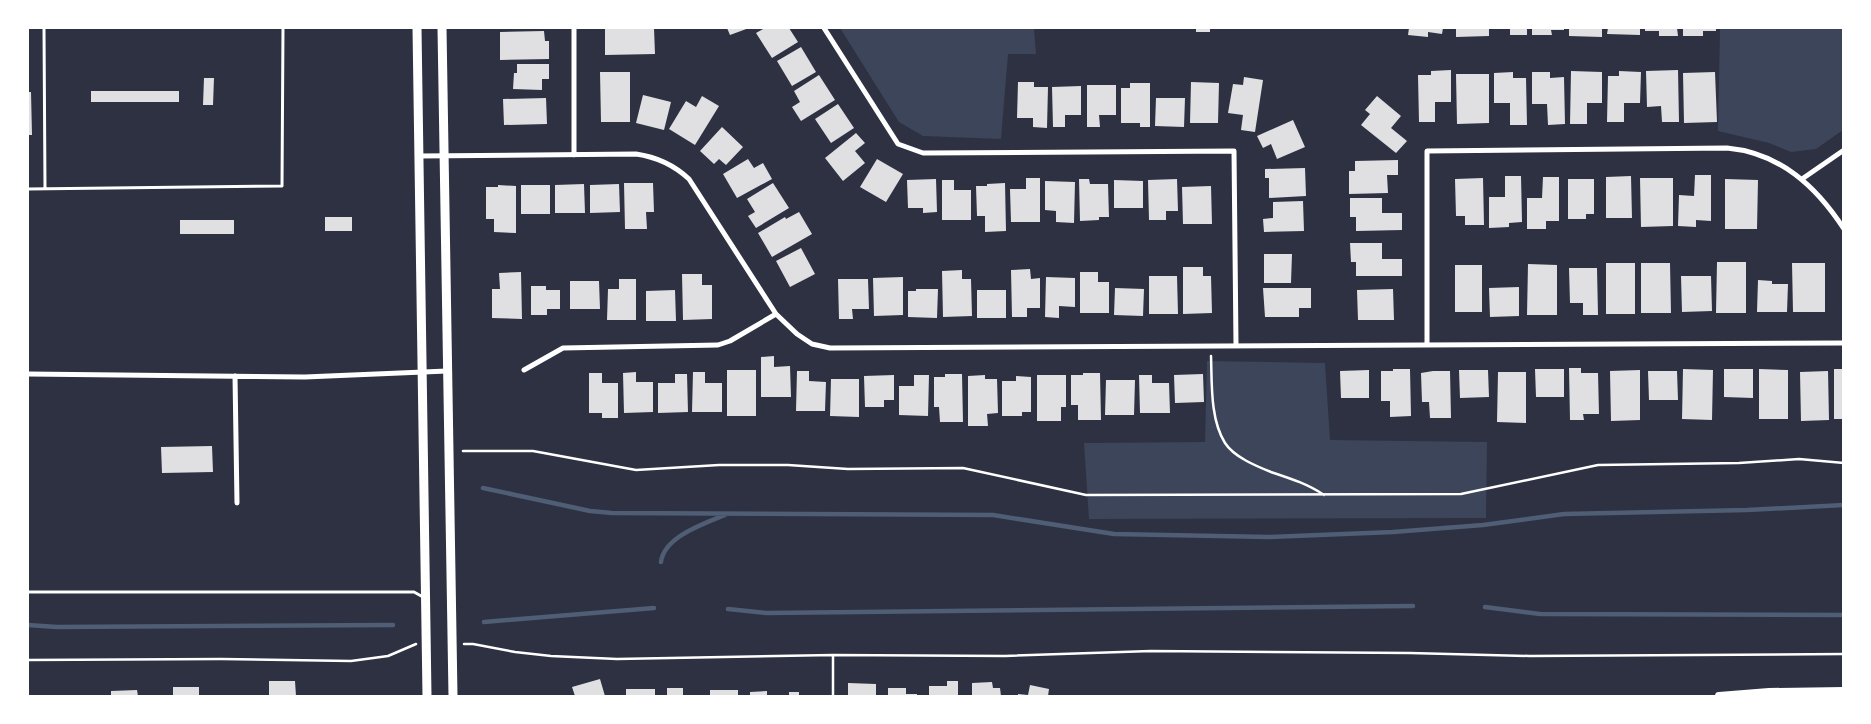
<svg xmlns="http://www.w3.org/2000/svg" width="1871" height="724" font-family="Signika,sans-serif">
  <rect width="100%" height="100%" fill="#2d3142"/>
  <!-- green -->
  <path fill="#3c4559" d="M840 28H1034L1036 54H1008L1001 139 923 136 899 122Z
    M1720 28H1843V130L1816 149 1791 152 1769 143 1718 131Z
    M1207 361 1325 363 1330 440 1487 442 1486 518 1089 519 1084 443 1205 442Z"/>
  <g fill="none" stroke-linecap="round" stroke-linejoin="round">
    <!-- stream -->
    <path stroke="#4f5d75" stroke-width="4.5" d="M483 488 590 511 612 513 993 515 1114 534 1269 537 1393 532 1483 525 1564 514 1747 510 1844 505
      M661 562C664 537 703 524 725 515
      M1485 607 1540 614 1844 615
      M728 609 766 613 1413 606
      M484 622 654 608
      M28 625 57 627 393 625"/>
  </g>
  <!-- building -->
  <path fill="#e0e0e3" d="M605 28H654L655 54 605 55Z
    M727 28H749L730 35Z
    M765 28H789L798 42 772 58 756 33Z
    M1196 28H1210V32H1196Z
    M1409 28H1443L1442 34 1428 32V37L1408 35Z
    M1456 28H1489V36L1456 37Z
    M1510 28H1527V35H1510Z
    M1532 28H1564V30H1551L1552 35H1532Z
    M1569 28H1602V37L1569 36Z
    M1608 28H1640V35L1607 34Z
    M1645 28H1677L1678 36H1659V31H1645Z
    M1683 28H1716V31H1703V36H1683Z
    M544 31 545 41H549V59L500 60V32Z
    M801 47 816 72 792 86 777 61Z
    M517 64H549V79H542V90L513 89 514 73H517Z
    M1451 70V102H1435V122H1419L1418 75H1431V71Z
    M1678 70 1679 122H1662L1661 106 1647 107 1646 71Z
    M1571 71 1602 72V103H1587V124H1570Z
    M1619 71 1641 72 1640 103H1624V122H1607L1608 76H1619Z
    M600 72H630V122H601Z
    M1513 72V78H1526L1527 125H1510V103H1494V73Z
    M1532 72H1550V78L1564 77 1565 124 1548 125 1547 104H1532Z
    M1715 72 1717 122 1684 123 1683 73Z
    M1456 74H1489V123L1457 124Z
    M819 75 835 100 801 121 792 107 800 102 794 91Z
    M1244 77 1263 80 1255 132 1241 130 1243 115 1228 113 1233 84 1243 85Z
    M204 78H214L213 105H203Z
    M1018 82H1034V87H1048L1047 128 1033 127V118H1017Z
    M1191 82 1219 83 1218 123H1190Z
    M1130 83H1150V127H1140V123H1121V88H1130Z
    M1087 85H1116V115H1099L1100 127H1087Z
    M1081 86V115H1065V127H1053L1052 87Z
    M91 91H179V102H91Z
    M28 92H31L32 135H28Z
    M643 95 671 102 664 130 636 123Z
    M702 96 719 106 695 145 669 129 686 101 696 107Z
    M1377 96 1401 116 1391 128 1407 141 1396 153 1361 125 1370 114 1365 110Z
    M546 98 547 124 504 125 503 99Z
    M1156 98H1185L1184 127 1155 126Z
    M838 104 854 128 831 143 815 119Z
    M1293 120 1305 147 1277 159 1271 144 1263 148 1257 136Z
    M722 127 743 147 726 165 719 159 714 164 700 151Z
    M856 133 865 143 855 151 865 163 843 181 825 158Z
    M748 159 754 168 763 163 772 179 737 198 723 174Z
    M877 159 903 174 886 202 860 187Z
    M1398 160V175H1387L1388 193 1349 194V171H1355V161Z
    M1305 168 1306 196 1269 198V178H1265V169Z
    M1695 175H1711V221L1696 220V227L1678 226 1679 195 1694 196Z
    M1505 176H1521L1522 222 1509 223V227L1489 228V197H1505Z
    M1631 176 1632 218H1606V177Z
    M1543 177H1559V221H1546V229H1527V198H1542Z
    M1026 178H1040V222H1011L1010 189H1026Z
    M1483 178 1484 225H1465V216H1456L1455 179Z
    M1640 178H1673V226L1641 227Z
    M936 179 937 212 923 213V208H908L907 180Z
    M1079 179H1089L1090 184H1108L1109 217H1099V220L1080 221Z
    M1177 179 1178 211H1166V220H1149L1148 180Z
    M1568 179H1594V214H1586V219H1568Z
    M1725 179 1758 180 1757 229H1725Z
    M942 180H954V190H971V220H942Z
    M1114 180 1143 181V208H1114Z
    M1045 181 1075 182 1074 223 1056 222V211L1045 210Z
    M624 183H653L654 212H646L647 229H625Z
    M773 183 789 208 756 228 748 216 755 212 747 199Z
    M1005 183 1006 231 985 232V216H977L976 186H987V184Z
    M584 184 585 213H555V185Z
    M619 184 620 212 590 213V185Z
    M498 185 516 186V233L494 232V219H486V187H498Z
    M521 185H550V214H521Z
    M1211 186 1212 224H1183L1182 187Z
    M1350 198H1382V213H1402V230L1356 231V217H1350Z
    M1303 201 1304 231 1264 232 1263 219 1273 218V202Z
    M799 212 812 234 772 257 758 233 785 217 786 219Z
    M325 217H352V231H325Z
    M180 220H234V234H180Z
    M1350 243H1382V259H1402V276H1356V262H1351Z
    M801 248 815 274 790 287 776 261Z
    M1264 254H1292L1291 283H1264Z
    M1717 262H1746V313H1716Z
    M1606 263H1635V314H1606Z
    M1641 263H1670L1671 313H1641Z
    M1792 263H1825V312H1793Z
    M1528 264 1557 265V315H1527Z
    M1455 265H1482V312H1455Z
    M1183 267H1203V276H1211L1212 313 1183 314Z
    M1569 268H1597L1598 315H1583V303H1570Z
    M1030 269 1031 279 1040 278V308H1027V317H1012L1011 270Z
    M962 270V279H971L972 316 943 317 942 271Z
    M521 272 522 319 492 318V289H500L499 273Z
    M1080 272H1098V282H1109V313H1080Z
    M682 274H702V285H712V319L683 320Z
    M1149 276H1177L1178 314H1149Z
    M1681 276H1711L1712 311 1682 312Z
    M903 277V315L874 316 873 278Z
    M1046 277 1075 278V307L1059 306V318L1045 317Z
    M619 279H636V320H607L608 289H619Z
    M838 279H868L869 309H852L853 319H839Z
    M1758 280 1772 281V284H1788L1787 312H1757Z
    M570 281H599L600 309H570Z
    M531 286H546V290H560V309H547V315H531Z
    M1519 287V316L1490 317 1489 288Z
    M1115 288 1144 289 1143 316 1114 315Z
    M1263 288H1311V308H1299V317H1265Z
    M916 289H938L937 318 908 317V291H916Z
    M1393 289 1394 320H1358L1357 290Z
    M675 290 676 321H646V291Z
    M977 290H1006V318H977Z
    M774 356V367L790 366 791 397H761V357Z
    M1569 368H1581V373H1598L1599 414H1583L1584 420H1570Z
    M1393 369H1410L1411 416 1390 417V401H1381V371H1393Z
    M1535 369H1564V397H1536Z
    M1683 369 1713 370 1712 420 1682 419Z
    M1724 369H1753V398L1724 397Z
    M1759 369 1788 370V419H1759Z
    M1834 369H1844V419H1834Z
    M727 370H756V416H727Z
    M1369 370V398H1341L1340 371Z
    M1459 370H1488L1489 397 1460 398Z
    M1640 370V420L1611 421 1610 371Z
    M797 371H809V381L826 382 825 411H796Z
    M1433 371H1450L1451 418H1430L1429 402H1422L1421 373Z
    M1648 371H1677L1678 400H1649Z
    M1828 371 1829 420 1801 421 1800 372Z
    M636 372V382H653V412L624 413 623 373Z
    M693 372H705V383H722V412H692Z
    M1498 372H1526V423L1497 422Z
    M589 373H602V383H618V418H602V413H589Z
    M1083 373H1100L1101 420H1078V405H1071V375H1083Z
    M675 374H687L688 412 658 413V383H675Z
    M945 374H962L963 422H940L939 407H934V377H945Z
    M1203 374 1204 402 1175 403 1174 375Z
    M894 375V400H884V407H865L864 376Z
    M914 375H929L928 416 899 415V386H914Z
    M985 375V379H997L998 413 987 414 988 426H968V376Z
    M1037 375H1066V407H1061V421H1037Z
    M1139 375H1152V383H1169L1170 413H1140Z
    M1016 376 1031 377V412H1022V416H1002V381H1016Z
    M831 379H859V417L830 416Z
    M1106 380H1135L1134 415H1105Z
    M212 446 213 472 162 473 161 447Z
    M600 679 605 696H575L572 687Z
    M269 681H295L296 696H269Z
    M947 681H958V696H929V686H947Z
    M992 682 993 688H1000L1001 696H972V683Z
    M848 683 876 684V696H848Z
    M1030 685 1049 689 1048 696H1018V694L1028 695Z
    M173 687H199V696H173Z
    M667 688H683V696H667Z
    M888 688H906V694H917V696H888Z
    M626 689H655V696H626Z
    M137 690 138 696H111V691Z
    M710 690H738V696H710Z
    M767 691V696H750V692Z
    M789 692H799V696H789Z"/>
  <g fill="none" stroke-linecap="round" stroke-linejoin="round">
    <!-- path -->
    <path stroke="#fff" stroke-width="2.5" d="M1211 356C1212 383 1210 419 1225 443 1234 457 1256 466 1271 472 1289 478 1308 484 1324 495
      M463 451H533L636 470 719 465H788L848 469 963 468 1086 495 1461 494 1598 465 1739 463 1799 459 1844 463
      M464 644H473L515 652 551 656 617 659 833 655 1005 656 1151 651 1410 653 1530 656 1844 654
      M28 660 221 659 351 661 388 656 416 644
      M833 696V655"/>
    <!-- service -->
    <path stroke="#fff" stroke-width="3" d="M44 28 45 189
      M28 189 282 186 283 28
      M28 592H414L423 597"/>
    <!-- minor -->
    <path stroke="#fff" stroke-width="5" d="M574 28V155
      M824 28 898 144 923 153 1234 151 1236 345
      M419 156 636 154C657 157 674 165 689 179L776 314 797 334 812 344 830 348 1844 343
      M1802 179 1844 150
      M1427 345V151L1727 148C1780 153 1816 186 1844 229
      M524 370 563 348 718 345 730 341 776 314
      M28 374 305 377 447 371
      M235 376 237 503"/>
    <!-- tertiary -->
    <path stroke="#fff" stroke-width="8" d="M1719 696 1769 692 1844 691"/>
    <!-- secondary -->
    <path stroke="#fff" stroke-width="9" d="M417 28 427 696
      M442 28 453 696"/>
  </g>
  <!-- border -->
  <rect width="1871" height="724" fill="none" stroke="#ffffff" stroke-width="58"/>
</svg>
